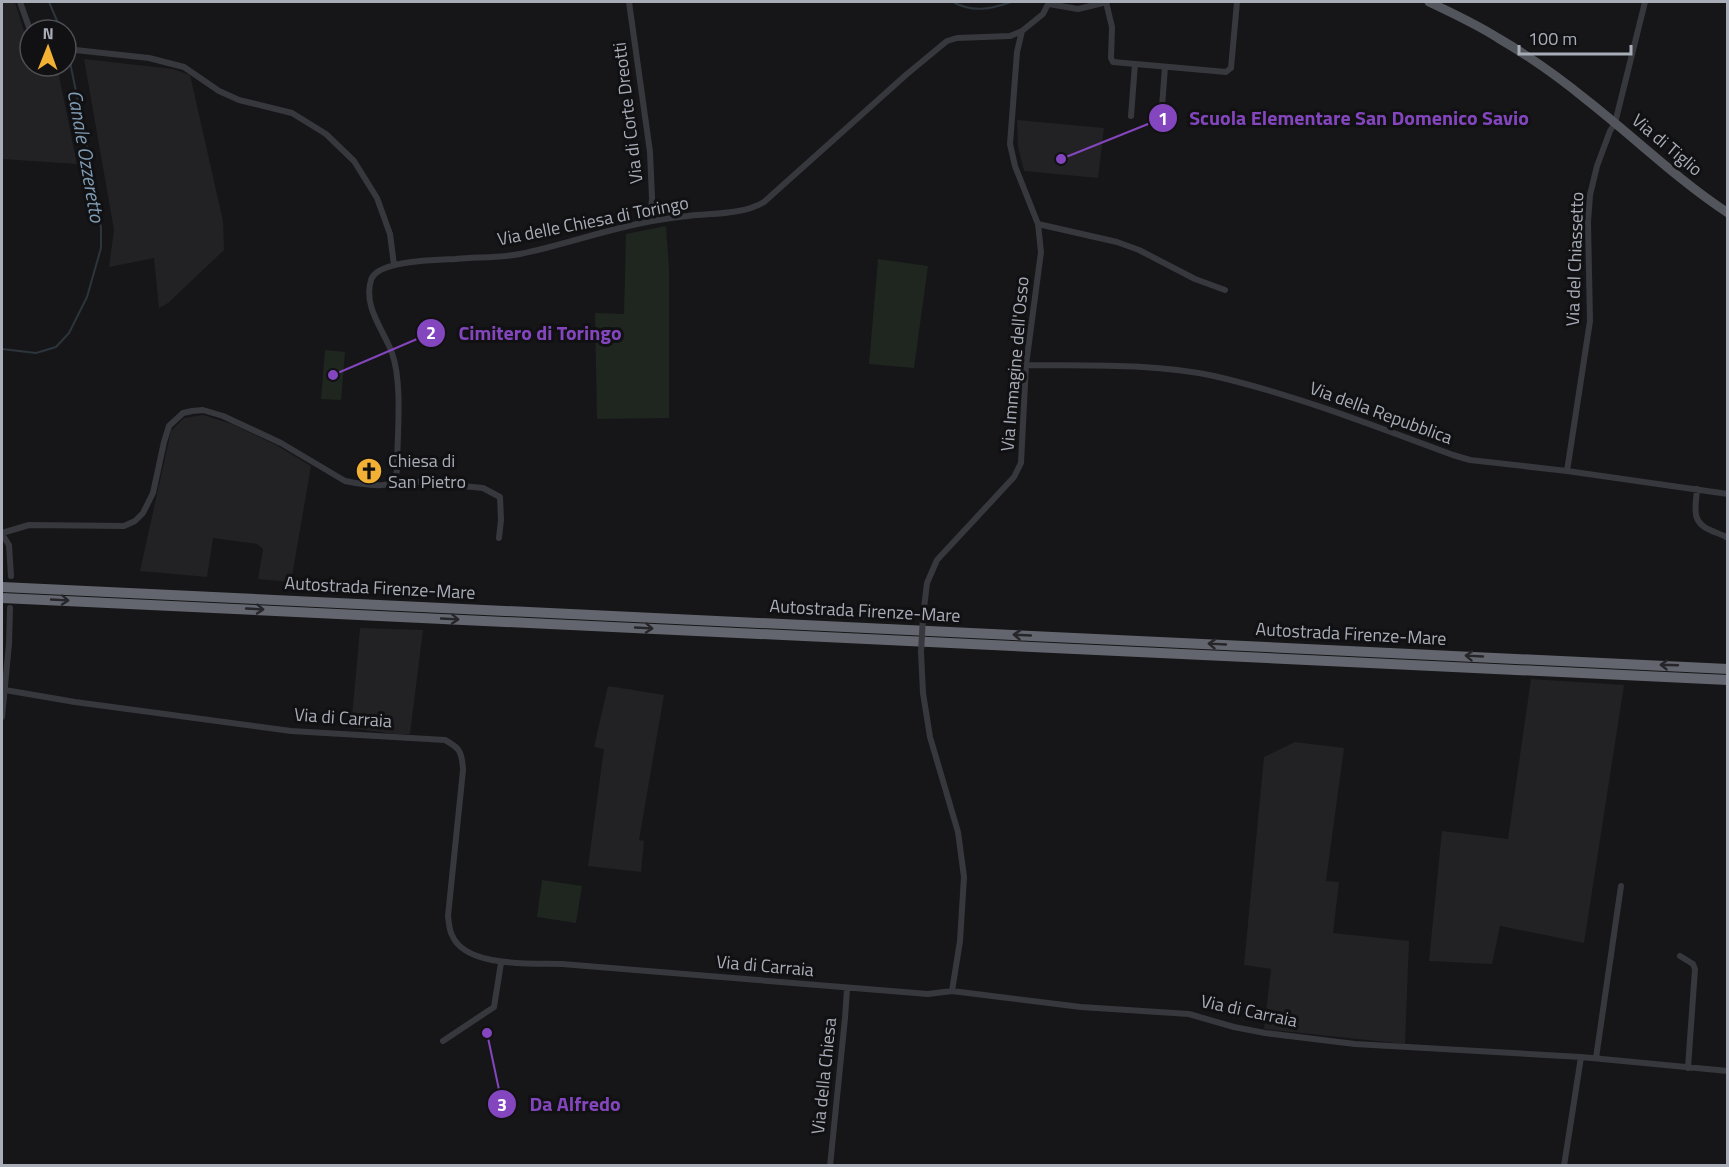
<svg xmlns="http://www.w3.org/2000/svg" width="1729" height="1167" font-family="'Titillium Web',sans-serif">
  <rect width="100%" height="100%" fill="#161618"/>
  <!-- built -->
  <path fill="#222225" d="M2 2H15L30 51V66H57L77 164 2 159Z
    M84 59 173 69 190 75 223 221 224 250 168 303 159 308 154 258 109 267 114 230Z
    M1017 120 1104 128 1098 178 1024 171 1018 147Z
    M203 415 232 424 276 445 311 466 291 582 258 579 263 549 257 544 213 538 207 577 140 571 171 431 184 418Z
    M360 628 423 630 410 734H395L351 728Z
    M1531 679 1624 685 1584 943 1500 926 1492 964 1429 961 1442 831 1508 839Z
    M608 686 664 695 639 840 644 841 641 872 588 866 604 749 594 747Z
    M1295 742 1344 748 1326 881 1339 882 1333 933 1409 941 1405 1044 1264 1029 1271 969 1244 965 1264 757Z"/>
  <!-- green -->
  <path fill="#1e261f" d="M666 226 669 269V418L597 419 595 313 624 314 626 234Z
    M878 259 928 266 914 368 869 364Z
    M325 350 345 352 341 400 321 399Z
    M542 880 582 886 576 923 537 917Z"/>
  <g fill="none" stroke-linecap="round" stroke-linejoin="round">
    <!-- stream -->
    <path stroke="#2c353c" stroke-width="2" d="M49 2 61 30
      M953 2C973 13 991 9 1011 2
      M2 349 36 353 56 347 69 333 87 297 101 248V228L96 191 68 52"/>
    <!-- minor -->
    <path stroke="#37383d" stroke-width="6" d="M20 2 30 30
      M629 2 650 152 652 198 650 221
      M1106 2 1112 27 1111 58 1113 62 1226 72 1231 68 1237 2
      M1049 4 1078 9 1107 2
      M66 49 149 58 184 67 219 91 239 100 292 113 326 134 354 161 377 198 390 234 394 265
      M1131 116 1135 64
      M1161 120 1165 67
      M1038 224 1117 242 1139 250 1195 279 1225 290
      M1026 365C1088 366 1153 363 1214 376 1296 395 1374 426 1453 455L1470 460 1567 471 1728 494
      M1567 471 1590 321 1588 222 1590 195 1597 166 1610 131 1615 123 1645 2
      M395 478 400 480 483 488 500 497 501 520 499 538
      M1697 489C1696 506 1690 522 1710 530 1716 533 1722 534 1728 538
      M2 533 29 525 124 526 135 521 143 513 153 493 164 442 169 426 183 413 192 411 203 410 223 416 281 443 345 481C354 483 382 488 390 483 395 480 396 476 397 470 397 436 403 384 392 353 383 329 363 307 371 280 377 260 438 260 456 259 477 257 499 258 520 254 564 245 607 229 652 221 664 219 676 217 688 216 713 213 742 215 764 202L907 74 947 41 957 38 1010 36 1022 31 1043 14 1049 2
      M2 534 9 545 11 576
      M923 617 927 583 937 560 1014 477 1021 463 1026 365 1041 252 1038 224 1015 166 1010 144 1017 52 1022 31
      M921 652 923 693 930 737 958 832 964 877 960 941 952 991
      M5 690 75 702 291 731 445 740C460 748 462 752 463 770L448 916C449 922 449 930 452 935 465 968 533 963 562 964L928 994 952 991 1081 1007 1189 1014 1234 1027 1265 1033 1355 1044 1581 1057 1728 1071
      M2 717 9 644 10 608
      M1680 956 1693 964 1695 969 1688 1068
      M443 1041 494 1007 501 963
      M1596 1058 1621 886
      M830 1166 845 1018 847 989
      M1564 1166 1581 1057"/>
    <!-- primary -->
    <path stroke="#53555c" stroke-width="9" d="M1429 2C1452 13 1476 24 1498 38 1529 56 1560 78 1588 101 1635 138 1678 180 1728 213"/>
    <!-- motorway -->
    <path stroke="#63666e" stroke-width="10" d="M2 587 1728 669
      M2 598 1728 680"/>
    <!-- minor-bridge -->
    <path stroke="#37383d" stroke-width="6" d="M921 652 923 617"/>
  </g>
  <!-- one-way arrows -->
  <defs><path id="oneway-shaft" d="M-6 0H5M1.5-3L5.5 0L1.5 3" fill="none" stroke-width="1.6" stroke-linecap="round" stroke-linejoin="round" transform="scale(1.5)"/></defs>
  <g stroke="#26262a">
    <use href="#oneway-shaft" transform="translate(60 600) rotate(3)"/>
    <use href="#oneway-shaft" transform="translate(255 609) rotate(3)"/>
    <use href="#oneway-shaft" transform="translate(450 619) rotate(3)"/>
    <use href="#oneway-shaft" transform="translate(644 628) rotate(3)"/>
    <use href="#oneway-shaft" transform="translate(1022 635) rotate(-177)"/>
    <use href="#oneway-shaft" transform="translate(1217 644) rotate(-177)"/>
    <use href="#oneway-shaft" transform="translate(1474 656) rotate(-177)"/>
    <use href="#oneway-shaft" transform="translate(1669 665) rotate(-178)"/>
  </g>
  <!-- icons -->
  <defs>
    <symbol id="church-disc" viewBox="-11 -11 22 22"><circle r="9.5" fill="#f2b134" stroke="#111113"/><path d="M-1.2-6h2.4v3.5h3.3v2.4h-3.3V6h-2.4V-.1h-3.3v-2.4h3.3Z" fill="#111"/></symbol>
  </defs>
  <g fill-rule="evenodd">
    <use href="#church-disc" x="354" y="456" width="30" height="30"/>
  </g>
  <g text-anchor="middle" stroke-width="6" stroke-linejoin="round" paint-order="stroke">
    <!-- street labels -->
    <g font-size="18" fill="#a8adb8" stroke="#111113">
      <text transform="translate(628 113) rotate(-97)" y="6">Via di Corte Dreotti</text>
      <text transform="translate(1667 145) rotate(40)" y="6">Via di Tiglio</text>
      <text transform="translate(593 221) rotate(-11)" y="6">Via delle Chiesa di Toringo</text>
      <text transform="translate(1575 259) rotate(-88)" y="6">Via del Chiassetto</text>
      <text transform="translate(1015 364) rotate(-85)" y="6">Via Immagine dell'Osso</text>
      <text transform="translate(1381 413) rotate(20)" y="6">Via della Repubblica</text>
      <text transform="translate(380 588) rotate(3)" y="6">Autostrada Firenze-Mare</text>
      <text transform="translate(865 611) rotate(3)" y="6">Autostrada Firenze-Mare</text>
      <text transform="translate(1351 634) rotate(3)" y="6">Autostrada Firenze-Mare</text>
      <text transform="translate(343 718) rotate(4)" y="6">Via di Carraia</text>
      <text transform="translate(765 966) rotate(5)" y="6">Via di Carraia</text>
      <text transform="translate(1249 1011) rotate(12)" y="6">Via di Carraia</text>
      <text transform="translate(824 1076) rotate(-84)" y="6">Via della Chiesa</text>
    </g>
    <!-- poi labels -->
    <g font-size="18" fill="#a8adb8" stroke="#111113" text-anchor="start">
      <text x="388" y="467">Chiesa di<tspan x="388" dy="21">San Pietro</tspan></text>
    </g>
    <!-- water labels -->
    <g font-size="20" font-style="italic" fill="#7f9bb3" stroke="#111113">
      <text transform="translate(86 156) rotate(80)" y="7">Canale Ozzeretto</text>
    </g>
  </g>
  <!-- callouts -->
  <path fill="none" stroke="#8446be" stroke-width="2" d="M1061 159L1163 118M333 375L431 333M487 1033L502 1104"/>
  <g fill="#8446be" stroke="#111113" stroke-width="2">
    <circle cx="1061" cy="159" r="6"/>
    <circle cx="333" cy="375" r="6"/>
    <circle cx="487" cy="1033" r="6"/>
    <circle cx="1163" cy="118" r="15"/>
    <circle cx="431" cy="333" r="15"/>
    <circle cx="502" cy="1104" r="15"/>
  </g>
  <g font-size="18" text-anchor="middle" font-weight="bold" fill="#fff">
    <text x="1163" y="125">1</text>
    <text x="431" y="339">2</text>
    <text x="502" y="1111">3</text>
  </g>
  <g font-size="20" text-anchor="middle" font-weight="bold" fill="#8446be" stroke="#111113" stroke-width="6" stroke-linejoin="round" paint-order="stroke">
    <text x="1359" y="125">Scuola Elementare San Domenico Savio</text>
    <text x="540" y="340">Cimitero di Toringo</text>
    <text x="575" y="1111">Da Alfredo</text>
  </g>
  <!-- border -->
  <rect width="1729" height="1167" fill="none" stroke="#a8adb8" stroke-width="6"/>
  <!-- north arrow -->
  <g transform="translate(48 48) rotate(1)"><circle r="28" fill="#111113" stroke="#4d4f55" stroke-width="1.5"/>
  <path d="M0-4.5L10 22L0 15L-10 22Z" fill="#f2b134"/>
  <text y="-9" font-size="16" font-weight="bold" text-anchor="middle" fill="#a8adb8">N</text>
  </g>
  <!-- scale -->
  <path d="M1519 45v9h112v-9" fill="none" stroke="#a8adb8" stroke-width="3"/>
  <text x="1528" y="45" font-size="18" fill="#a8adb8" stroke="#111113" stroke-width="4.5" paint-order="stroke">100 m</text>
</svg>
